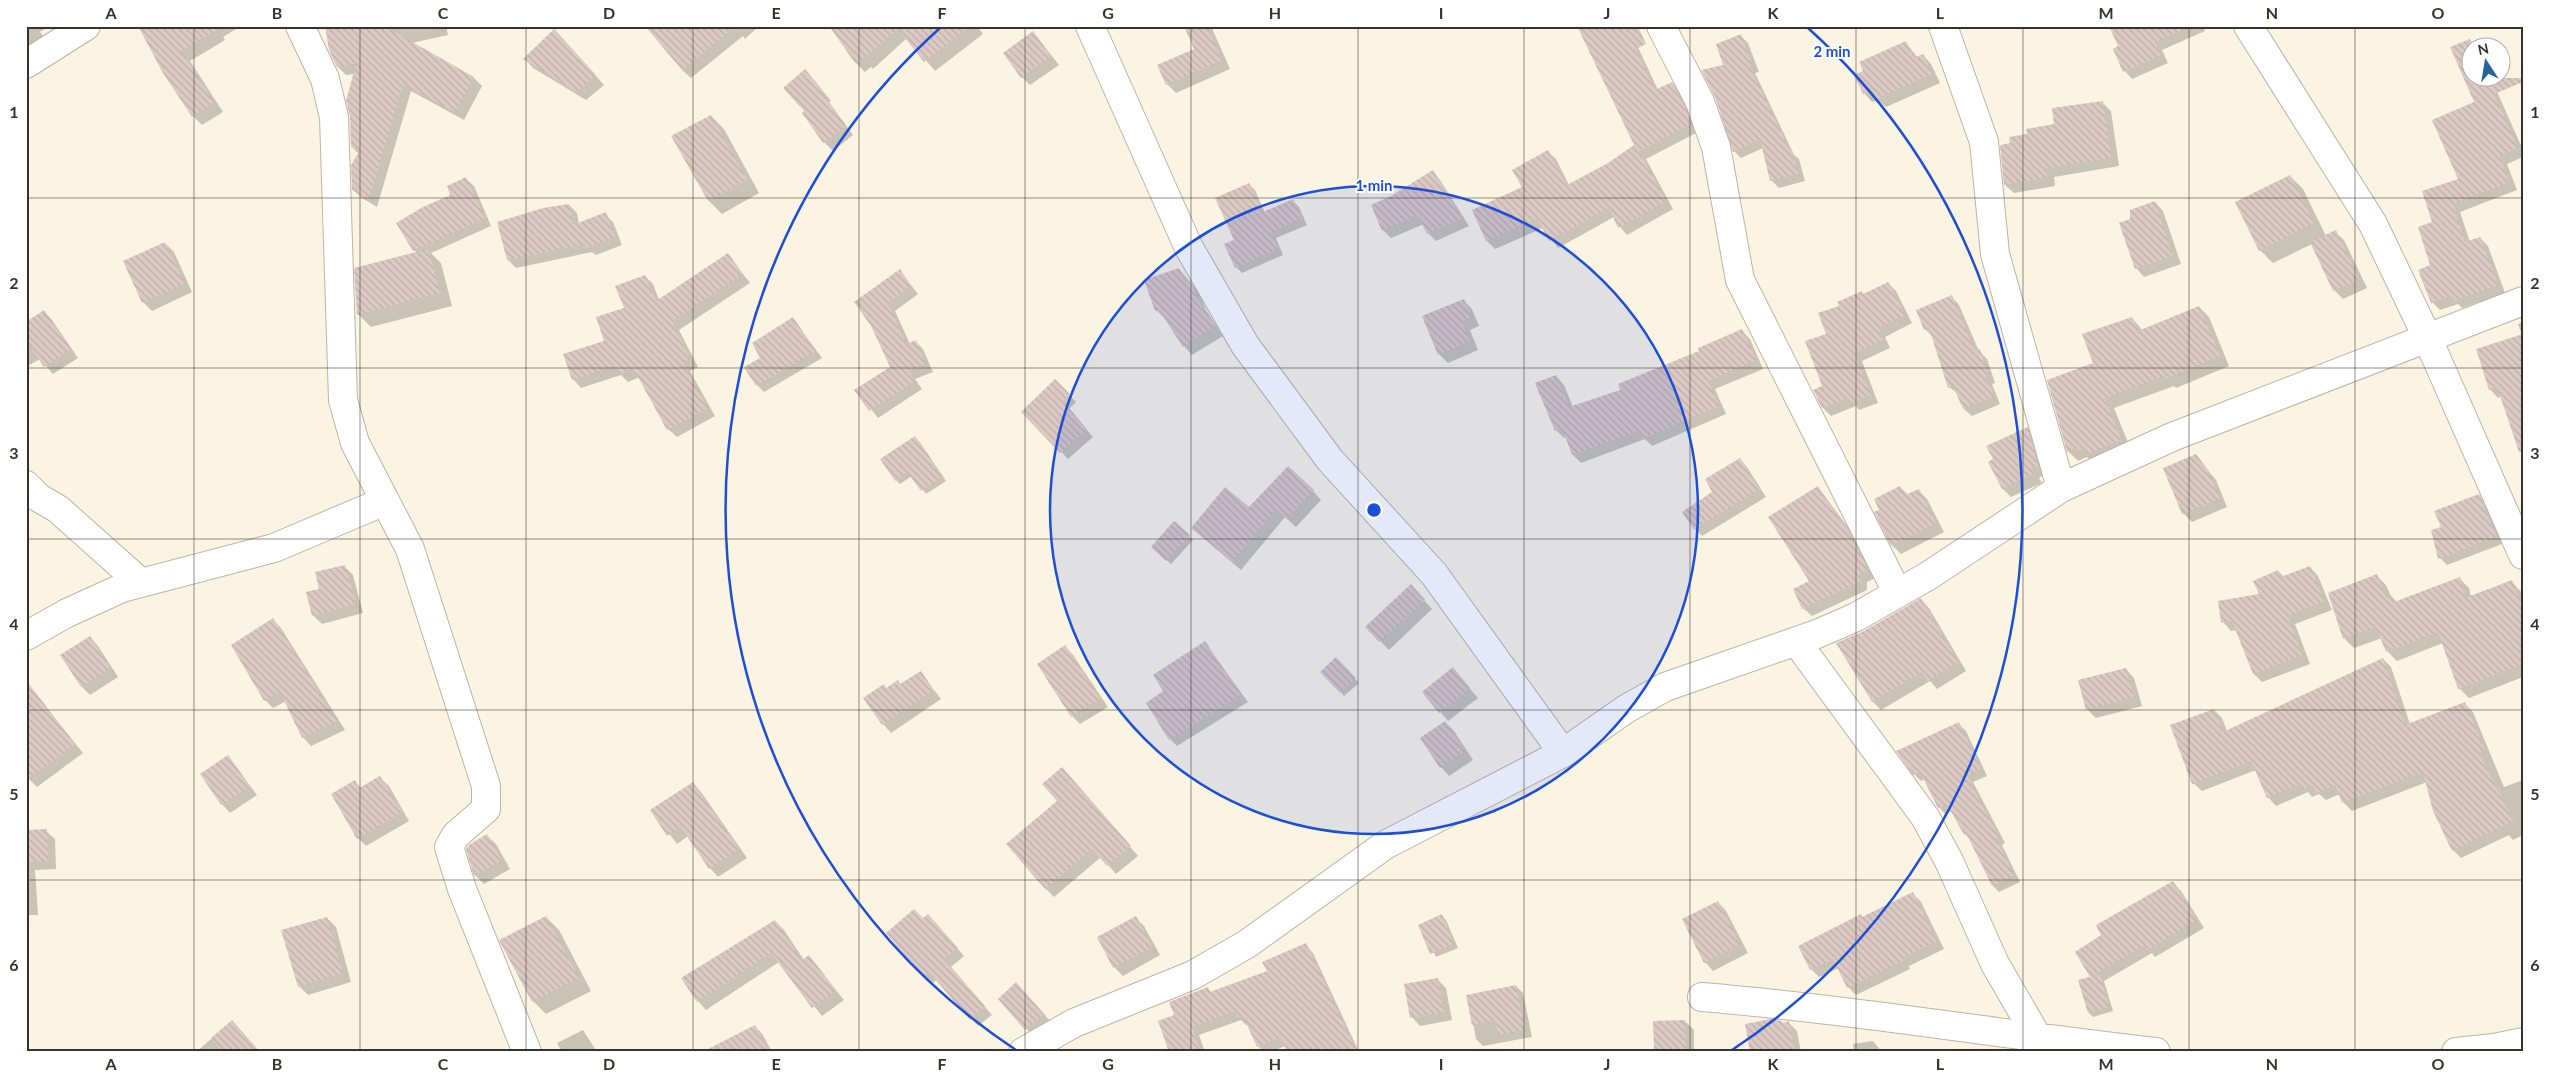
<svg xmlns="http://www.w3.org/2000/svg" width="2549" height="1078" font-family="Lato,sans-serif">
  <defs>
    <pattern id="building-back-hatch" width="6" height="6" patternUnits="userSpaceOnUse" patternTransform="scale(1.25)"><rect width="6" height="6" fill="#dcc9c4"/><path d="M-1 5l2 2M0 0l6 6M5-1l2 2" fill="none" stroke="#bdada9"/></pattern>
  </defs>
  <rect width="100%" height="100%" fill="#fbf4e3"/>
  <!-- shadow -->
  <path fill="#0003" d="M26 26H49L40 32 50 45 26 57Z
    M139 26H241L223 37 225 40 190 61 223 112 202 125 193 116Z
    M327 26H446L448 35 412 43 474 78 482 86 464 120 411 91 377 207 362 198 353 189 359 154 352 147 355 74 346 75 338 67Z
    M661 26H759L745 39 743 36 691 78 682 70Z
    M831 26H977L983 34 935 71 907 38 873 69 871 67 865 72 856 63Z
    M1185 26H1211L1230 69 1176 93 1167 84 1195 50Z
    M2115 26H2203L2205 31 2162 50 2168 63 2132 79 2125 71Z
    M1033 32 1059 65 1030 85 1022 77Z
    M1741 36 1748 43 1759 72 1755 73 1794 155 1799 159 1805 181 1779 188 1771 180 1763 148 1741 158 1734 151Z
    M563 39 604 85 586 100 533 68 525 59Z
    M1635 41 1658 90 1672 83 1680 91 1698 132 1646 159 1673 209 1627 235 1620 227 1614 217 1558 248 1543 228 1495 249 1487 241 1474 211 1523 188 1548 152 1556 159 1569 185 1609 164 1636 146Z
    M2470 41 2477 48H2472V78H2491L2523 150V157L2507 164 2517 190 2460 212 2470 242 2480 238 2488 246 2505 293 2462 308 2458 304 2440 310 2432 302 2434 223 2459 180 2475 103 2452 48Z
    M1906 43 1918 58 1923 55 1931 64 1940 83 1886 107 1878 100 1872 102 1864 93 1865 72Z
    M814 80 831 101 829 102 853 135 833 151 824 142 805 111Z
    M2102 102 2111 111 2119 166 2054 177 2055 186 2014 193 2005 185 2001 146 2012 144 2028 135 2056 125Z
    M711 116 724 129 759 193 722 214 709 201Z
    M1433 172 1440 180 1469 226 1436 241 1428 233 1424 224 1391 238 1383 230 1392 197Z
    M2290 176 2303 189 2326 236 2335 232 2344 240 2367 288 2343 299 2334 290 2312 244 2273 263 2260 250Z
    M466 179 474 186 491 226 431 253 441 263 452 306 371 327 358 314 417 253 414 250Z
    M1249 184 1255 190 1265 213 1293 201 1299 207 1307 225 1276 238 1283 255 1242 273 1236 267V241Z
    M2155 202 2163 211 2181 264 2144 277 2136 268 2132 220Z
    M569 205 577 213 579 224 605 214 613 222 622 245 596 255 592 252 516 268 508 260 498 223Z
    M165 243 174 252 192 292 152 311 143 302 125 262Z
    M728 255 750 283 679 330 698 367 690 371 715 416 677 437 668 429 640 377 628 382 621 375 581 388 573 379 606 342 645 276 653 284 659 300Z
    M1179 269 1198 291 1206 310 1223 336 1192 355 1184 346 1166 319 1156 310Z
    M900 271 918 294 895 311 910 344 915 341 923 349 933 372 915 379 922 389 878 418 856 391 891 367 872 325Z
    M1888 283 1896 291 1912 323 1885 337 1890 348 1862 361 1878 403 1859 410 1856 406 1831 416 1823 408 1814 390 1823 387 1840 306 1862 293 1864 295Z
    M1952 297 1959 305 1979 351 1987 359 1995 383 1992 384 2000 404 1972 416 1964 409 1958 394 1949 387 1933 337 1925 329Z
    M1463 300 1472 309 1479 326 1470 330 1478 350 1448 363 1439 354Z
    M2199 307 2209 317 2229 366 2176 388 2174 386 2114 408 2131 450 2090 460 2087 457 2078 461 2068 451 2095 364 2132 318 2143 331Z
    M44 311 52 320 78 358 53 374 40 359 26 367V323Z
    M793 319 822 358 764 392 757 385Z
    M2523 322V435L2502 396 2498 398 2490 389 2522 335 2518 324Z
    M1742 331 1750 339 1763 369 1715 389 1726 414 1652 446 1645 439 1581 463 1573 455 1566 437 1564 438 1556 430V376L1564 385 1573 407 1622 390Z
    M1055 381 1076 402 1069 409 1093 437 1068 459 1023 412Z
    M2027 428 2036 437 2046 474 2039 478 2042 483 2011 497 2003 489 1990 462Z
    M919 441 946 481 926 494 912 476 900 484 896 480Z
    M2196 456 2216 480 2227 507 2192 522 2183 513Z
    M1740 459 1747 467 1766 497 1702 536 1695 529 1714 492Z
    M1818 487 1855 537 1875 578 1867 582V590L1812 616 1803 608 1811 582Z
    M1900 487 1908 495 1918 490 1927 499 1944 532 1901 554 1892 545 1881 510Z
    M1313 491 1321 500 1296 527 1285 517 1241 570 1192 528Z
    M2479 495 2486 502 2502 544 2447 565 2440 558Z
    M1174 522 1193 540 1171 564 1152 547Z
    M344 566 353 575 363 613 322 624 313 615 320 590Z
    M2310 567 2318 576 2332 610 2295 624 2310 664 2262 682 2254 674 2237 630 2231 631 2223 622 2261 595 2278 571 2284 577Z
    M2376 575 2386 585 2391 596 2397 602 2459 578 2469 588 2471 597 2512 582 2523 594V677L2469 698 2459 688 2443 643 2397 661 2387 651 2382 638 2354 648 2344 638Z
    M1419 595 1432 609 1389 650 1367 627Z
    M1921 600 1929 608 1966 671 1937 689 1930 681 1881 710 1872 701 1864 632Z
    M273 620 281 628 345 730 311 746 303 737 286 701 273 708 265 700Z
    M90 637 98 646 118 677 90 695 81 686Z
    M1205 643 1248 702 1177 746 1170 739 1165 692Z
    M1065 646 1073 655 1108 707 1080 724 1072 716Z
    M1336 659 1359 683 1344 696 1321 672Z
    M2383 659 2391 667 2410 724 2465 704 2473 712 2504 787 2523 780V835L2513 840 2509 835 2461 858 2453 850 2427 782 2352 811 2343 802 2340 794 2326 800 2319 794 2312 797 2308 792 2276 806 2268 797 2256 770 2202 791 2193 783 2214 710 2222 718 2227 731Z
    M1452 668 1478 698 1448 721 1423 692Z
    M2126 669 2134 678 2142 706 2096 718 2087 709Z
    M920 672 941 699 891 733 883 724 887 689 901 685Z
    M36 695 83 753 37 787 26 776Z
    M1445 722 1454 731 1473 760 1449 776 1441 767Z
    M1959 724 1966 731 1987 776 1973 782 2005 843 2002 845 2020 882 1999 892 1993 886 1971 840 1965 834 1952 811 1945 814 1939 807 1925 779 1921 781 1914 774Z
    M228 756 257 795 230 813 222 804Z
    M1070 777 1138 856 1116 874 1101 857 1054 897 1045 888 1059 801Z
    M380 778 389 786 409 821 366 846 358 838 355 782 361 788Z
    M693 783 701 792 747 858 718 877 710 868 688 836 677 844 652 811Z
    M46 831 55 839 56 869 35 870 38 915H26V832Z
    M487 836 496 844 510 869 484 884 475 875 467 849Z
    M2173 883 2181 891 2204 928 2155 957 2152 953 2104 981 2113 1011 2093 1017 2089 1013 2093 978 2091 976 2103 936Z
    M1913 894 1921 902 1944 949 1909 966 1910 969 1856 995 1848 987 1839 968 1819 977 1811 969 1860 915 1863 918Z
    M1718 902 1726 911 1748 953 1713 971 1705 962Z
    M928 915 964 956 951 967 992 1015 978 1026 937 979 932 984 924 976 887 933 923 920Z
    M1442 916 1446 920 1458 948 1436 957 1419 926Z
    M546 917 559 930 591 991 546 1014 533 1001Z
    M327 918 336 927 351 982 308 995 299 986Z
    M1135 918 1144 926 1160 955 1123 976 1114 967Z
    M775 921 784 930 804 960 809 957 844 1000 822 1016 779 962 706 1010 698 1001Z
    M1305 945 1313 953 1359 1052H1291L1285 1046 1271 1052H1264L1258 1046 1249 1025H1246L1241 1020 1199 1035 1205 1052H1172L1176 1016 1208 989 1212 993 1268 972Z
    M1437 979 1446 988 1452 1020 1420 1026 1412 1017Z
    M1516 986 1523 993 1532 1037 1483 1046 1476 1039 1468 996Z
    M1025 993 1052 1023 1035 1038 999 999Z
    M232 1021 260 1052H196Z
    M1685 1021 1694 1030V1052H1655Z
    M1789 1023 1797 1031 1801 1052H1751L1784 1024Z
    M755 1026 763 1035 772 1052H717Z
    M583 1030 597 1052H562L557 1043Z
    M1873 1041 1882 1052H1854L1853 1044Z"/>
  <!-- building -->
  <path fill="url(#building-back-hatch)" d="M138 26H224L181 51 214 102 192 117 163 73Z
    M325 26H384L474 77 455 112 403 84 369 200 352 190 351 165 360 150 351 147 350 116 346 101 356 64 337 67 329 50Z
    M645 26H736L682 70Z
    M829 26H970L924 62 898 29 862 60 860 59 855 63Z
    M1184 26H1207L1222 60 1166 85 1157 65 1194 49Z
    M1577 26H1638L1646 44 1636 49 1655 90 1672 82 1686 108 1691 124 1639 151 1666 201 1618 228 1609 208 1549 241 1537 219 1486 241 1472 210 1522 187 1512 170 1548 150 1567 185 1608 163 1634 145Z
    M2109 26H2191L2155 42 2161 55 2123 72 2113 49 2118 46Z
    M554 29 596 75 577 92 523 59Z
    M1033 31 1051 56 1021 78 1003 53Z
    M1741 34 1752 64 1749 65 1790 151 1792 150 1798 174 1770 181 1760 139 1733 152 1715 97 1701 70 1723 65 1716 44Z
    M2470 39 2474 48H2472V78H2523V82L2494 94 2518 148 2499 156 2509 182 2453 204 2465 242 2480 237 2498 285 2453 301 2451 295 2431 303 2418 270 2430 265 2418 227 2432 222 2422 191 2458 179 2432 120 2474 102 2450 47Z
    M1906 41 1914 58 1923 54 1932 74 1876 99 1872 90 1863 94 1854 75 1863 71 1859 62Z
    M805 69 823 91 822 93 846 126 823 143 802 113 804 111 783 88Z
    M2103 101 2111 158 2046 168 2047 178 2004 185 2000 145 2010 143 2009 137 2027 134 2026 129 2054 124 2052 108Z
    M711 115 747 180 708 201 671 136Z
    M1433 170 1462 218 1427 234 1418 215 1382 231 1371 205 1391 196Z
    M2290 175 2314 223 2259 251 2235 202Z
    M466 177 485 218 413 251 396 223 423 207 450 195 447 186Z
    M1249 183 1263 212 1293 199 1302 218 1271 232 1278 249 1235 268 1224 244 1234 240 1215 198Z
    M2155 201 2173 256 2135 269 2119 223 2130 219V210Z
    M569 204 573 225 606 212 615 237 587 248 585 244 507 260 497 222 543 208Z
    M2336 230 2359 279 2333 291 2310 242Z
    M165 242 185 284 142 303 123 261Z
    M428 249 440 293 357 315 354 268Z
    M728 253 743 274 672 321 690 359 683 363 708 408 667 430 633 368 619 374 615 366 572 380 563 354 604 341 596 317 624 308 615 286 645 275 656 301Z
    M1179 268 1185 283 1190 281 1198 300 1215 326 1183 347 1159 310 1155 311 1144 280Z
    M900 269 911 286 888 303 906 344 916 340 926 364 909 371 915 381 869 411 854 390 890 367 871 326 854 302Z
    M1888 282 1905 315 1878 328 1883 340 1854 353 1871 395 1850 403 1849 398 1822 408 1813 390 1822 386 1805 341 1826 334 1818 313 1839 306 1837 302 1862 291 1863 294Z
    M1952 295 1975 351 1980 349 1988 375 1985 376 1994 396 1963 409 1953 386 1948 388 1929 328 1924 330 1916 310Z
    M1464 299 1472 317 1462 322 1470 341 1438 355 1422 316Z
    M2199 306 2220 356 2165 379 2164 376 2105 398 2121 440 2087 454 2084 448 2079 451 2077 447 2067 452 2047 380 2093 363 2082 334 2132 317 2138 331Z
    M44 310 71 349 44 367 26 341V322Z
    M793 317 816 351 756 386 744 367 760 358 752 343Z
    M1742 329 1756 360 1708 381 1719 406 1642 439 1639 431 1572 455 1562 428 1555 431 1535 383 1556 375 1569 407 1620 390 1618 384 1699 351 1698 348Z
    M2523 334V451L2519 452 2497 387 2489 390 2476 349Z
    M1055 379 1070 394 1063 401 1087 429 1060 453 1021 412Z
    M2028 427 2038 466 2032 469 2034 474 2002 489 1988 462 1993 459 1986 446Z
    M915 436 943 476 921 491 907 472 895 481 880 459Z
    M2196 454 2208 470 2220 499 2182 514 2163 468Z
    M1740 458 1759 489 1694 530 1682 512 1712 492 1705 479Z
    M1288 466 1314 490 1287 519 1276 509 1232 562 1191 528 1225 487 1249 507Z
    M1818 486 1845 528 1847 527 1868 569 1860 574V582L1802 609 1793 589 1809 581 1768 517Z
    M1900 486 1905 495 1919 489 1936 523 1891 546 1874 512 1879 510 1874 499Z
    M2479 494 2496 537 2438 559 2431 530 2441 527 2434 511Z
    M1174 521 1190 535 1166 561 1151 547Z
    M345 565 356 604 312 616 306 592 319 589 315 572Z
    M2310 566 2324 601 2288 616 2302 655 2253 674 2232 621 2221 623 2218 601 2259 594 2253 581 2278 570 2281 577Z
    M2377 574 2386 598 2392 596 2394 602 2460 577 2465 598 2512 580 2523 608V664L2458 689 2438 632 2386 652 2376 627 2343 639 2328 593Z
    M1411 584 1425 600 1379 642 1365 627Z
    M1921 598 1958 662 1928 681 1922 672 1872 702 1836 643 1864 631Z
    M273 618 337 721 302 738 280 692 264 701 231 645Z
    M90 636 110 668 81 687 60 655Z
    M1205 641 1241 695 1169 740 1146 703 1163 691 1153 675Z
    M1065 645 1100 698 1071 717 1037 664Z
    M1336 657 1356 678 1340 693 1320 672Z
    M2383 658 2405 725 2465 702 2485 750 2479 753 2513 821 2452 851 2433 811 2423 772 2342 803 2335 785 2316 793 2313 785 2303 789 2300 784 2267 798 2251 761 2192 784 2170 725 2214 709 2223 732Z
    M1453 667 1470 688 1439 713 1422 692Z
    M2126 668 2134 697 2086 710 2078 680Z
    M921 671 934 690 882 725 863 698 884 684 886 688 898 680 900 684Z
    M26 680 75 744 26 780Z
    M1445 721 1465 751 1440 768 1420 738Z
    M1959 722 1981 769 1967 776 2000 837 1996 838 2014 875 1992 886 1966 833 1964 835 1947 804 1938 808 1920 772 1913 775 1896 751Z
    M228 755 250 786 221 805 200 774Z
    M1062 767 1131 846 1107 866 1092 849 1045 889 1006 844 1057 801 1042 784Z
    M380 776 402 812 357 839 331 794 355 780 359 788Z
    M693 782 739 849 709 869 681 827 667 836 650 810Z
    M47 829 48 861 26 862V830Z
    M487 834 502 860 474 876 466 849 469 845Z
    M2173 881 2197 920 2147 950 2144 946 2090 977 2075 952 2101 935 2096 925Z
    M1913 892 1936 941 1902 958 1903 961 1847 988 1833 959 1810 970 1798 946 1861 914 1862 917Z
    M1718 901 1740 944 1704 963 1682 919Z
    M914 909 923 918 928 914 958 948 944 959 985 1006 970 1020 929 972 923 977 886 933Z
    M1442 914 1454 944 1430 954 1418 925Z
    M546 916 579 978 532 1002 499 940Z
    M1136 916 1152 947 1113 968 1097 937Z
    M327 917 343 973 298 987 281 930Z
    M775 920 802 960 809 955 836 990 812 1008 771 953 697 1002 681 978Z
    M1306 943 1357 1052H1287L1280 1037 1257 1047 1243 1016 1237 1018 1235 1011 1192 1027 1201 1052H1169L1158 1021 1174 1015 1169 1002 1208 987 1210 992 1267 971 1262 962Z
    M2100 974 2109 1007 2088 1013 2078 980Z
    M1438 978 1444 1012 1410 1018 1404 984Z
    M1016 982 1044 1014 1025 1030 998 999Z
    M1516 985 1525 1030 1498 1035 1495 1020 1472 1025 1466 995Z
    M1771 1019 1782 1021 1783 1023 1789 1021 1795 1052H1750L1745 1024Z
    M232 1020 260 1052H223L211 1038Z
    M1685 1020 1686 1052H1654L1653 1021Z
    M755 1025 769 1052H702Z"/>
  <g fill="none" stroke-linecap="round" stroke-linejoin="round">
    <defs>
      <path id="minor" d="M300 26 325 79 334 117 343 400 355 443 410 549 486 786V809L456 835 449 847 462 889 527 1052
        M1090 26 1188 246 1245 345 1330 460 1434 574 1563 753
        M1661 26 1700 102 1716 147 1740 280 1897 592
        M1943 26 1984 142 1995 254 2061 488
        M2248 26 2373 224 2427 337 2523 555
        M26 64 86 26
        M26 485 39 498 58 509 141 583
        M26 636 67 613 122 588 274 548 385 501
        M1796 641 1925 817 1949 861 1995 964 2046 1052
        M1702 997C1854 1010 2005 1035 2156 1052
        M1023 1052 1074 1023 1193 975 1247 944 1385 845 1563 753 1626 709 1665 687 1817 634 1856 617 1928 576 2061 488 2172 437 2523 301
        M2456 1052 2494 1048
        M2490 1052 2494 1048 2523 1042"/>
    </defs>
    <!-- minor casing -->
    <use href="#minor" stroke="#bcb5a5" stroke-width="30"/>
    <!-- minor -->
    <use href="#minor" stroke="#fff" stroke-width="28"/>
  </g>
  <!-- grid -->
  <path fill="none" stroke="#36332d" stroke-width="1" stroke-opacity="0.55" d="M194 26V1052M360 26V1052M526 26V1052M693 26V1052M859 26V1052M1025 26V1052M1191 26V1052M1358 26V1052M1524 26V1052M1690 26V1052M1856 26V1052M2023 26V1052M2189 26V1052M2355 26V1052M26 198H2523M26 368H2523M26 539H2523M26 710H2523M26 880H2523"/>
  <!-- distance rings -->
  <circle cx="1374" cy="510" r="324" fill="#1d4ed8" fill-opacity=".12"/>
  <g fill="none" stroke="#1d4ed8" stroke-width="2.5">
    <circle cx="1374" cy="510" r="324"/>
    <path d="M1016 1050A648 648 0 0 1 940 28M1808 28A648 648 0 0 1 1732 1050"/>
  </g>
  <circle cx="1374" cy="510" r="8" fill="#1d4ed8" stroke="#fff" stroke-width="2.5"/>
  <g font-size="15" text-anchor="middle" font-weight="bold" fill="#1d4ed8" stroke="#fff" stroke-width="4" stroke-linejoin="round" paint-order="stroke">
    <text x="1832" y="57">2 min</text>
    <text x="1374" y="191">1 min</text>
  </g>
  <!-- border -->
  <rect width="2549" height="1078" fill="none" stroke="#ffffff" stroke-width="55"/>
  <!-- north arrow -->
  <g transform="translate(2486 62) rotate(348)"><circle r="24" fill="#ffffff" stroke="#afadab"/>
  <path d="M0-4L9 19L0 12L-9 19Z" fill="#27649b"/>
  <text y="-8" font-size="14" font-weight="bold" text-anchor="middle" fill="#36332d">N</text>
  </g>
  <rect x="28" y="28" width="2494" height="1022" fill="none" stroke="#36332d" stroke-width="2"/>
  <g font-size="16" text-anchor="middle" font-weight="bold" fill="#36332d">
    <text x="111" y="19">A</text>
    <text x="277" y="19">B</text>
    <text x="443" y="19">C</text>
    <text x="609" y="19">D</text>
    <text x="776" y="19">E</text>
    <text x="942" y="19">F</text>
    <text x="1108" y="19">G</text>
    <text x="1275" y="19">H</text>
    <text x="1441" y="19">I</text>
    <text x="1607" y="19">J</text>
    <text x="1773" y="19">K</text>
    <text x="1940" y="19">L</text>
    <text x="2106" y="19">M</text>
    <text x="2272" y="19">N</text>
    <text x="2438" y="19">O</text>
    <text x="14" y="118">1</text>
    <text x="2535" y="118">1</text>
    <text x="14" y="289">2</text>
    <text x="2535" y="289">2</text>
    <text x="14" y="459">3</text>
    <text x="2535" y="459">3</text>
    <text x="14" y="630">4</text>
    <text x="2535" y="630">4</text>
    <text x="14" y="800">5</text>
    <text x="2535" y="800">5</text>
    <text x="14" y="971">6</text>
    <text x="2535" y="971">6</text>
    <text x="111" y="1070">A</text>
    <text x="277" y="1070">B</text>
    <text x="443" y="1070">C</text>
    <text x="609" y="1070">D</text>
    <text x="776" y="1070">E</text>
    <text x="942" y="1070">F</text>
    <text x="1108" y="1070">G</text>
    <text x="1275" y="1070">H</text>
    <text x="1441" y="1070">I</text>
    <text x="1607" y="1070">J</text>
    <text x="1773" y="1070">K</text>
    <text x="1940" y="1070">L</text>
    <text x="2106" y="1070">M</text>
    <text x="2272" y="1070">N</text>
    <text x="2438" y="1070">O</text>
  </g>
</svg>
